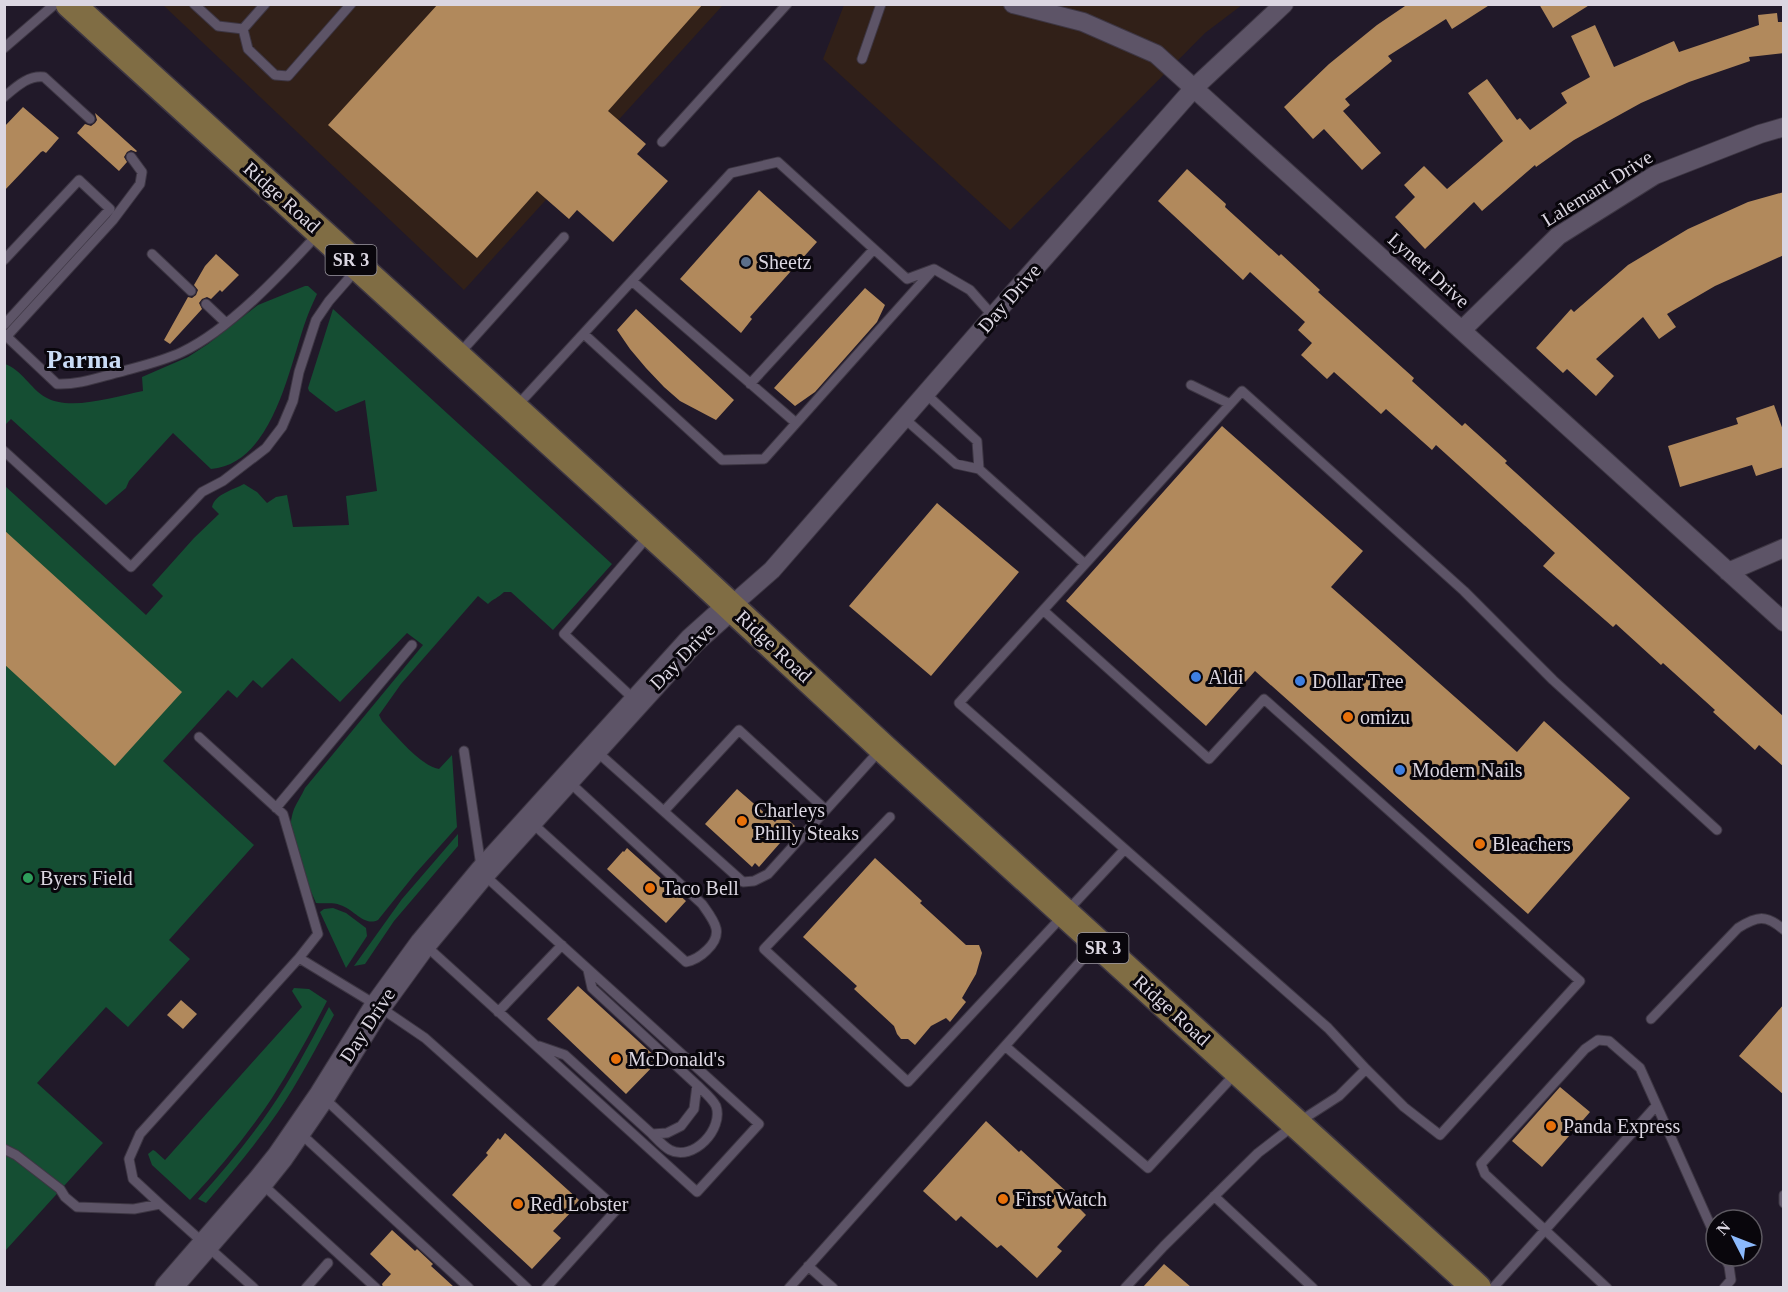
<svg xmlns="http://www.w3.org/2000/svg" width="1788" height="1292" font-family="Georgia,serif">
  <rect width="100%" height="100%" fill="#211929"/>
  <!-- medical -->
  <path fill="#312018" d="M163 5H723L464 290Z
    M844 5H1242L1205 33 1010 230 823 59Z"/>
  <!-- green -->
  <path fill="#154e33" d="M305 286H308L317 294C313 303 309 311 306 320 289 367 273 464 211 469L173 433 129 481 126 488 106 505 11 419 5 425V364C22 370 30 388 45 397 70 412 116 396 143 391L142 377 188 357 208 344 258 305Z
    M333 309 612 564 553 630 511 592H504C498 598 493 599 488 604L478 596 401 684 379 715 382 721C397 736 419 765 439 769L452 755 457 827 415 874 378 920C364 927 354 909 340 905 333 902 325 904 316 903 305 875 282 841 294 809 297 802 302 795 305 788L423 645 407 633 340 702 292 658 262 688 253 680 237 698 228 690 163 761 254 845 169 940 190 959 128 1027 106 1007 37 1083 103 1143 5 1251V486L146 615 163 596 152 585 194 538 219 514 212 507C215 494 233 490 244 484L257 492 267 503 276 497 287 495 293 527 349 525 346 496 377 491 365 400 336 412 309 391 308 388Z
    M458 834V846L394 921 365 964 354 966 402 899Z
    M333 908 346 913 366 928 367 936 346 968 320 912 324 909Z
    M294 988 309 989 327 1001C310 1034 292 1067 272 1098 248 1134 220 1168 190 1200L152 1165 148 1154 153 1150 155 1151 165 1160 302 1007 292 991Z
    M329 1007 334 1015C316 1048 299 1081 278 1112 256 1144 231 1174 206 1203L198 1199C224 1170 249 1140 271 1108 293 1076 311 1041 329 1007Z"/>
  <!-- building -->
  <path fill="#b1895c" d="M438 4H703L608 111 646 144 637 154 668 181 613 242 577 210 569 219 537 191 477 258 328 125Z
    M1408 4H1491L1452 29 1446 19 1388 56 1392 61 1345 99 1350 105 1343 111 1381 153 1362 170 1324 129 1313 139 1284 107 1329 64 1377 25Z
    M1539 4H1591L1553 28Z
    M1777 13 1778 22H1784V53L1749 57 1750 61 1689 82 1641 103 1574 140 1536 167 1535 165 1482 211 1474 202 1425 249 1395 217 1415 197 1404 185 1424 166 1447 189 1503 141 1468 93 1487 79 1517 120 1520 118 1530 130 1567 103 1561 93 1590 77 1571 36 1595 25 1614 67 1674 41 1679 52 1759 25 1758 15Z
    M23 107 59 138 46 153 43 151 41 152 4 191V127Z
    M95 113 137 151 136 152 131 150 127 152 124 157 127 162 119 171 77 133 85 124 91 126 95 123 97 120Z
    M1187 169 1226 204 1225 207 1279 256 1281 254 1320 290 1318 292 1414 378 1412 381 1462 426 1465 423 1507 461 1505 463 1784 717V767L1759 745 1755 750 1713 712 1715 710 1663 663 1661 665 1616 624 1613 627 1543 566 1555 553 1436 445 1432 450 1386 409 1381 414 1334 372 1327 379 1301 355 1312 343 1298 330 1305 322 1250 272 1243 280 1158 201Z
    M759 190 817 242 750 317 752 319 741 333 680 279Z
    M1784 192V255L1715 286 1667 314 1676 327 1659 339 1643 317 1596 359 1614 376 1596 396 1567 369 1563 373 1536 348 1571 309 1574 312 1628 265 1688 229 1748 202Z
    M216 254 239 275 222 292 220 290 211 299 207 297 202 299 199 303 202 309 170 344 164 340 188 297 192 298 196 295 198 290 194 285 205 266Z
    M865 288 885 305 877 322 815 392 795 406 774 388Z
    M636 309 734 400 716 420 680 401 664 387 646 368 630 349 617 330Z
    M1774 405 1784 433V467L1756 476 1752 465 1680 487 1668 446 1738 424 1736 418Z
    M1222 426 1363 551 1331 587 1517 752 1544 721 1630 798 1528 914 1255 671 1206 726 1066 601Z
    M937 503 1019 572 931 676 849 606Z
    M4 530 182 692 115 766 4 664Z
    M737 789 775 822 782 814 795 826 759 867 755 863 752 867 705 824Z
    M627 848 686 901 666 923 607 869 623 851 624 852Z
    M875 858 922 901 920 903 966 945H979L982 953 976 974 962 998 966 1002 950 1022 946 1018 931 1026 915 1045 908 1039H901L897 1034 894 1026 854 989 857 986 803 937Z
    M578 986 659 1060 626 1094 547 1019Z
    M181 1000 197 1014 183 1029 167 1015Z
    M1784 1004V1095L1739 1056Z
    M1560 1087 1590 1112 1542 1167 1512 1141Z
    M986 1121 1019 1152 1021 1150 1080 1204 1078 1207 1086 1215 1057 1247 1062 1251 1037 1278 1001 1245 997 1248 961 1216 956 1221 923 1191Z
    M505 1133 579 1200 572 1208 573 1210 553 1231 561 1238 532 1269 452 1195 488 1155 486 1153 498 1138 500 1140Z
    M392 1230 415 1251 417 1249 433 1264 431 1266 454 1287H383L382 1284 391 1274 370 1254Z
    M1164 1264 1191 1287H1143Z"/>
  <g fill="none" stroke-linecap="round" stroke-linejoin="round">
    <defs>
      <path id="lane" d="M194 4 218 26 243 29 265 4
        M243 29 248 49 275 75 288 76 351 4
        M4 48 55 4
        M862 59 881 4
        M4 97C16 87 28 75 44 77L90 119
        M662 142 787 4
        M152 254 191 291
        M4 260 79 180 110 209 4 325
        M632 281 796 423
        M206 304 226 323
        M4 334 57 384C77 385 97 378 116 373 137 367 161 362 182 352 229 330 281 274 317 235
        M584 334 722 460 764 459 932 271
        M7 336 113 220 140 184 142 172 131 157
        M459 354 564 237
        M750 384 874 249
        M1191 385 1230 404
        M926 394 977 441 979 469
        M516 407 731 173 778 162 907 279 934 269 970 290 993 316
        M905 419 956 464 979 469 1085 564
        M4 451 131 567 202 492 223 481 266 448 282 427 293 401 299 372 316 320 329 301 357 269
        M1044 611 1209 759 1264 699 1580 981 1440 1135 1404 1107 1366 1069 1328 1028 959 703 1242 391 1464 591 1553 680 1717 830
        M636 701 564 634 649 535
        M199 737 283 814 318 934 299 958
        M595 750 743 882 754 881 768 874 881 749
        M276 808 412 645
        M664 811 739 730 826 810
        M890 817 764 949 908 1082 1124 850
        M532 823 686 962C695 960 701 956 707 950 725 933 714 921 702 904L567 780
        M425 945 697 1192 759 1124 482 873 464 751
        M1095 945 1005 1046 1148 1168 1235 1074
        M498 1012 562 945
        M1651 1019 1738 928C1757 916 1766 914 1784 930
        M539 1046 565 1055 652 1134 667 1133 681 1126 694 1109 697 1085 592 988 588 970
        M323 1097 527 1288
        M300 1133 469 1288
        M652 1134C657 1139 663 1146 670 1150 693 1162 724 1129 716 1106 712 1098 703 1091 697 1085
        M4 1149 16 1155 60 1189 65 1197 77 1207 134 1209 160 1204 254 1288
        M262 1184 376 1288
        M1784 1195V1203
        M1214 1196 1313 1288
        M160 1204 133 1179 129 1159 140 1134 299 958 378 1006 425 1038 617 1209 546 1288
        M808 1266 833 1288
        M306 1288 328 1263
        M789 1288 1005 1046
        M1125 1288 1164 1246 1258 1153 1297 1123 1339 1096 1366 1069
        M1493 1288 1656 1106
        M1607 1288 1485 1174 1481 1164 1585 1049 1598 1040 1609 1041 1640 1068 1716 1238
        M1724 1288 1731 1280 1729 1266 1724 1256"/>
      <path id="street" d="M1013 4 1083 22 1156 54 1784 622
        M1462 330 1558 236 1655 175 1760 134 1784 127
        M1728 572 1784 548
        M731 606 772 570 993 316 1194 88 1284 4"/>
      <path id="secondary" d="M168 1288 260 1182 280 1157 322 1096 378 1006 423 944 482 873 692 641 731 606"/>
      <path id="primary" d="M70 4 687 566 883 748 1477 1288"/>
    </defs>
    <!-- lane casing -->
    <use href="#lane" stroke="#3d3643" stroke-width="11"/>
    <!-- street casing -->
    <use href="#street" stroke="#3d3643" stroke-width="20"/>
    <!-- secondary casing -->
    <use href="#secondary" stroke="#3d3643" stroke-width="28"/>
    <!-- primary casing -->
    <use href="#primary" stroke="#3d3643" stroke-width="31"/>
    <!-- lane -->
    <use href="#lane" stroke="#5d5467" stroke-width="9"/>
    <!-- street -->
    <use href="#street" stroke="#5d5467" stroke-width="18"/>
    <!-- secondary -->
    <use href="#secondary" stroke="#5d5467" stroke-width="26"/>
    <!-- primary -->
    <use href="#primary" stroke="#806d44" stroke-width="28"/>
  </g>
  <!-- markers -->
  <circle fill="#5c6f8a" stroke="#09060c" stroke-width="2" cx="746" cy="262" r="6"/>
  <g fill="#3f7fe0" stroke="#09060c" stroke-width="2">
    <circle cx="1196" cy="677" r="6"/>
    <circle cx="1300" cy="681" r="6"/>
    <circle cx="1400" cy="770" r="6"/>
  </g>
  <g fill="#e8710a" stroke="#09060c" stroke-width="2">
    <circle cx="1348" cy="717" r="6"/>
    <circle cx="742" cy="821" r="6"/>
    <circle cx="1480" cy="844" r="6"/>
    <circle cx="650" cy="888" r="6"/>
    <circle cx="616" cy="1059" r="6"/>
    <circle cx="1551" cy="1126" r="6"/>
    <circle cx="1003" cy="1199" r="6"/>
    <circle cx="518" cy="1204" r="6"/>
  </g>
  <circle fill="#2e9e5b" stroke="#09060c" stroke-width="2" cx="28" cy="878" r="6"/>
  <g text-anchor="middle" stroke-width="6" stroke-linejoin="round" paint-order="stroke">
    <!-- shield labels -->
    <g fill="#09060c" stroke="#9c98a1" stroke-width="1.5">
      <rect x="325.5" y="245" width="51" height="30" rx="4.5"/>
      <rect x="1077.5" y="933" width="51" height="30" rx="4.5"/>
    </g>
    <g font-size="18" font-weight="bold" fill="#dbd6e1">
      <text x="351" y="266">SR 3</text>
      <text x="1103" y="954">SR 3</text>
    </g>
    <!-- street labels -->
    <g font-size="20" fill="#dbd6e1" stroke="#09060c">
      <text transform="translate(1597 188) rotate(-32)" y="7">Lalemant Drive</text>
      <text transform="translate(282 197) rotate(42)" y="7">Ridge Road</text>
      <text transform="translate(1429 270) rotate(42)" y="7">Lynett Drive</text>
      <text transform="translate(1009 298) rotate(-49)" y="7">Day Drive</text>
      <text transform="translate(774 646) rotate(43)" y="7">Ridge Road</text>
      <text transform="translate(682 656) rotate(-46)" y="7">Day Drive</text>
      <text transform="translate(1172 1010) rotate(42)" y="7">Ridge Road</text>
      <text transform="translate(367 1025) rotate(-57)" y="7">Day Drive</text>
    </g>
    <!-- poi labels -->
    <g font-size="20" fill="#dbd6e1" stroke="#09060c" text-anchor="start">
      <text x="758" y="269">Sheetz</text>
      <text x="1208" y="684">Aldi</text>
      <text x="1312" y="688">Dollar Tree</text>
      <text x="1360" y="724">omizu</text>
      <text x="1412" y="777">Modern Nails</text>
      <text x="754" y="817">Charleys<tspan x="754" dy="23">Philly Steaks</tspan></text>
      <text x="1492" y="851">Bleachers</text>
      <text x="40" y="885">Byers Field</text>
      <text x="662" y="895">Taco Bell</text>
      <text x="628" y="1066">McDonald's</text>
      <text x="1563" y="1133">Panda Express</text>
      <text x="1015" y="1206">First Watch</text>
      <text x="530" y="1211">Red Lobster</text>
    </g>
    <!-- district labels -->
    <g font-size="26" font-weight="bold" fill="#cadcf6" stroke="#09060c">
      <text x="84" y="368">Parma</text>
    </g>
  </g>
  <!-- border -->
  <rect width="1788" height="1292" fill="none" stroke="#dbd6e1" stroke-width="12"/>
  <!-- north arrow -->
  <g transform="translate(1734 1238) rotate(312)"><circle r="28" fill="#09060c" stroke="#5d5961" stroke-width="1.5"/>
  <path d="M0-4.5L10 22L0 15L-10 22Z" fill="#8bb9fc"/>
  <text y="-9" font-size="16" font-weight="bold" text-anchor="middle" fill="#dbd6e1">N</text>
  </g>
</svg>
